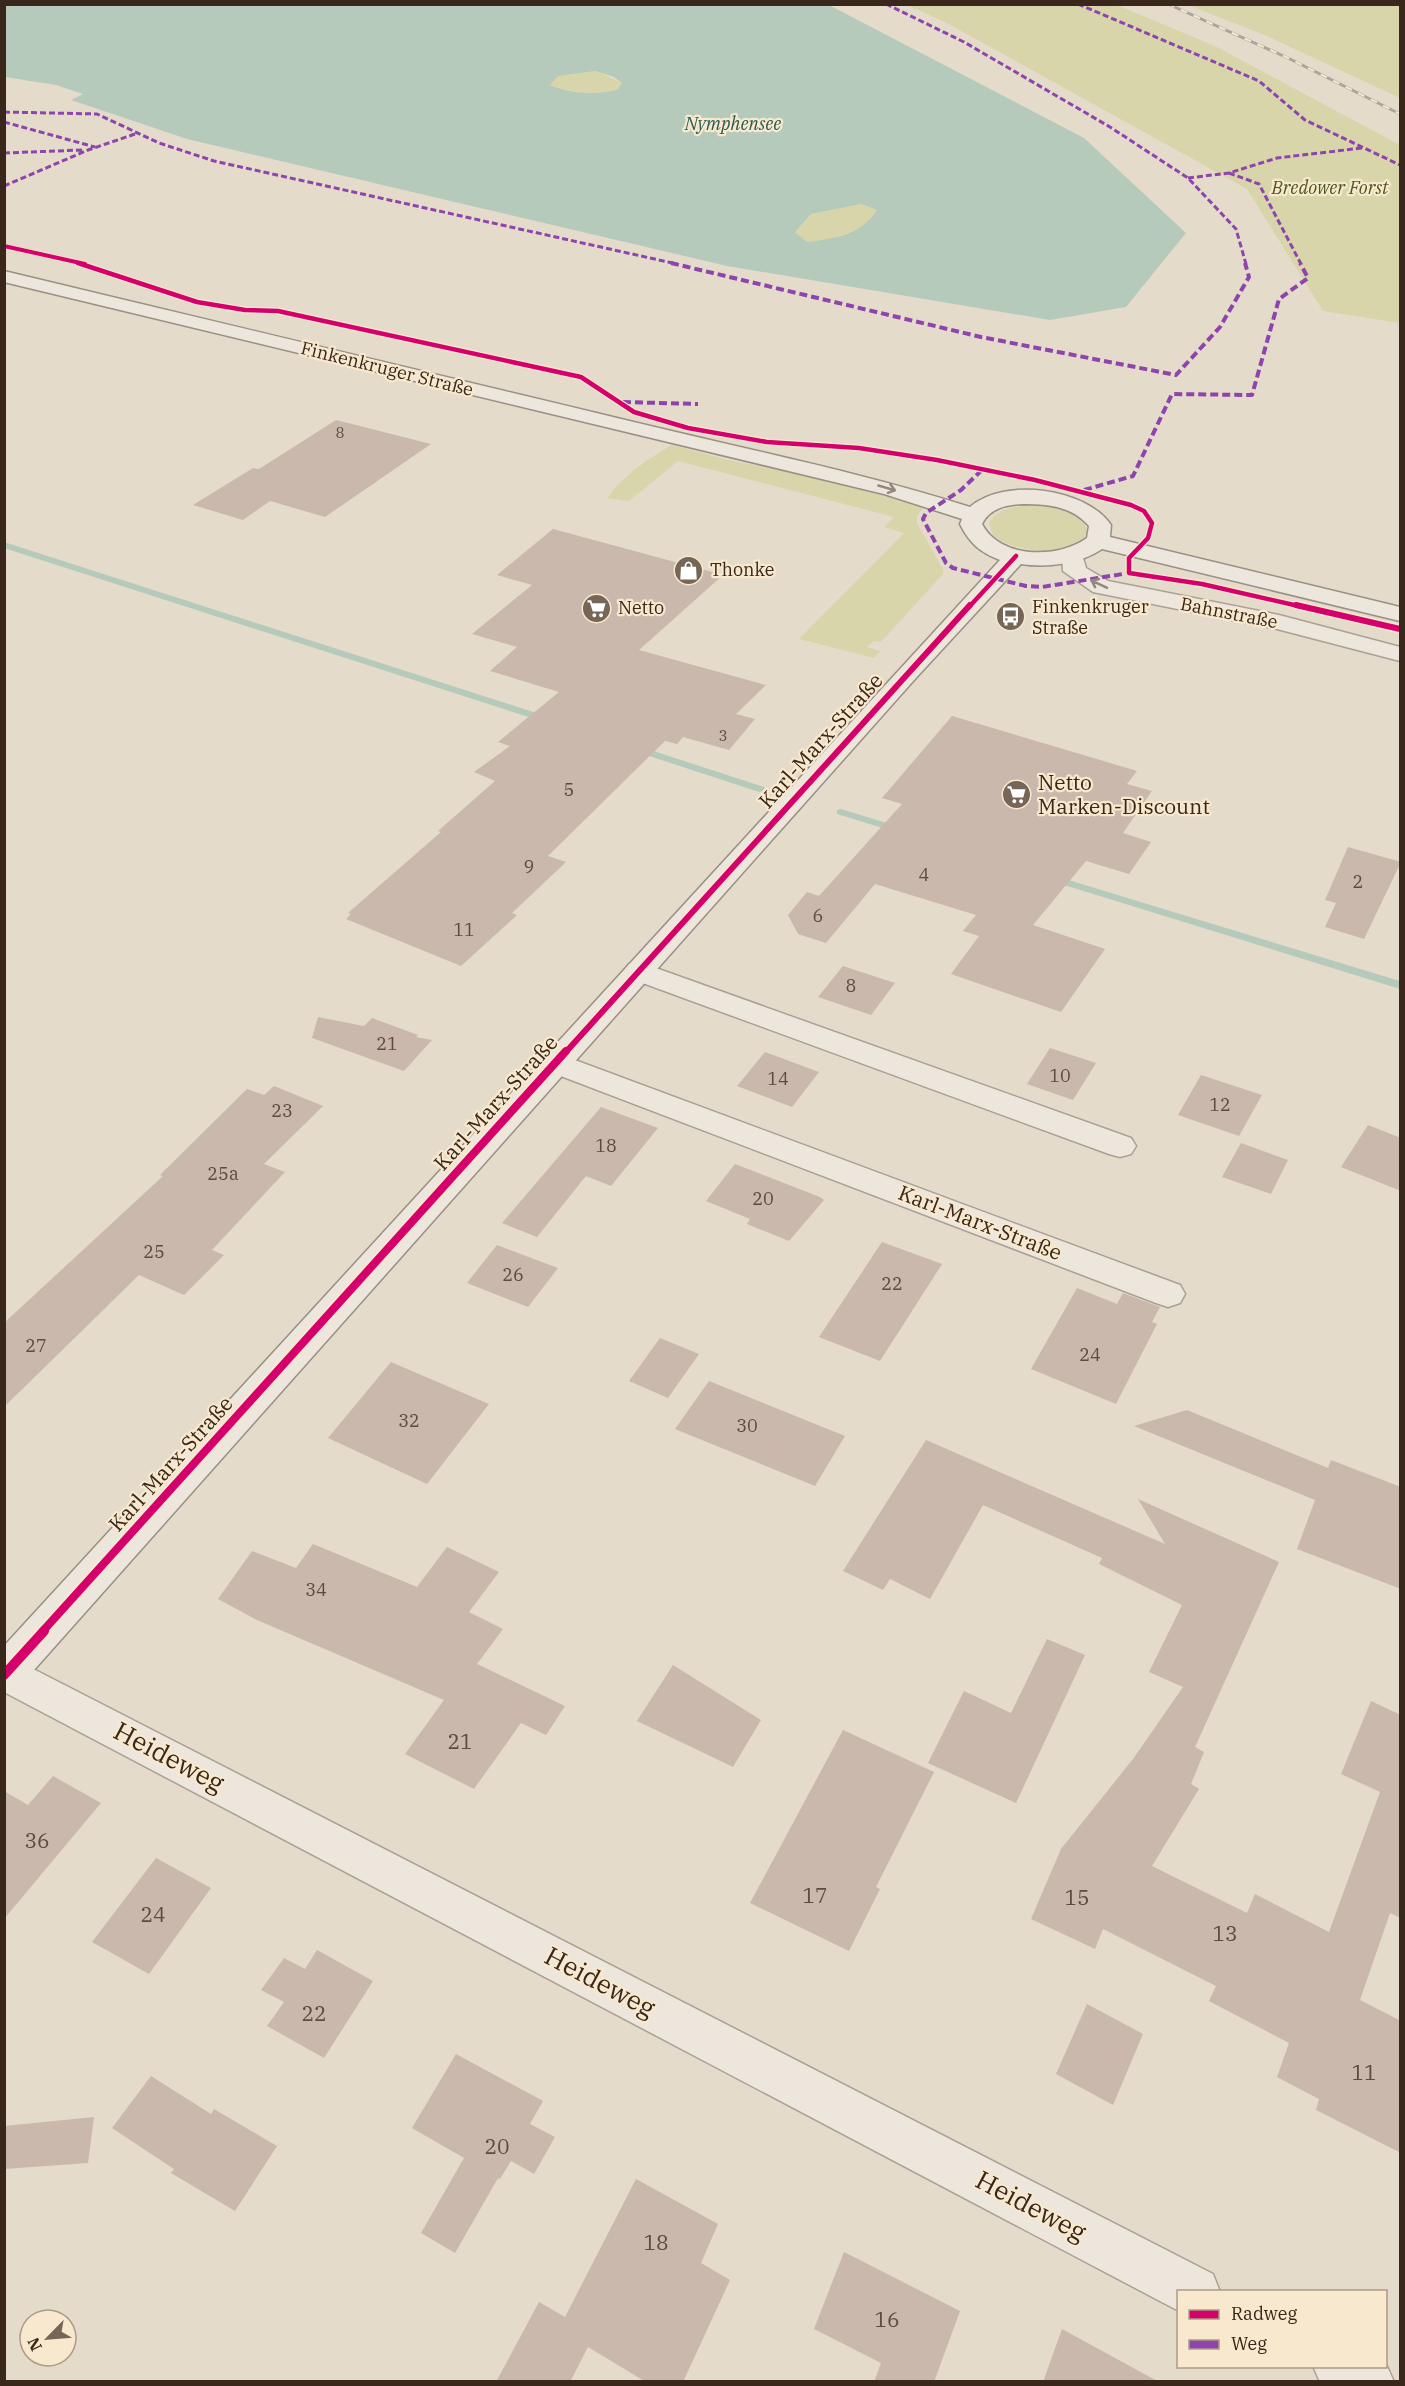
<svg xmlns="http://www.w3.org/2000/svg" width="1405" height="2386" font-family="'IBM Plex Serif',serif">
  <rect width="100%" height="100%" fill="#e5dbca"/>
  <!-- green -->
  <path fill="#d8d5ab" d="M907 5H1117L1217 47 1400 145V323L1323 311 1247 189 945 22Z
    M1188 5H1400V98L1269 37Z
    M597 71 622 83 617 90C592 95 574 93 550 85L558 76Z
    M861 204 877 210 867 226 829 240 807 242 795 232 811 214Z
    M672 445 728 460 855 485 925 506 917 516V523L943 569V574L881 642 874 641 867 647 880 651 874 658 799 639 904 533 884 527 894 517 678 461 629 501 607 498C625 474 646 460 672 445Z
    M1038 505C1056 508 1079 511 1087 529 1085 564 1010 552 993 535L989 523C998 506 1021 506 1038 505Z"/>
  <!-- water -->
  <path fill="#b6cabc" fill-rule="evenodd" d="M4 5H829L1084 138 1186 233 1126 307 1050 320 727 266 187 139 71 100 83 94 56 85 5 77ZM596 71 614 77 622 83 617 90C592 95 574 94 550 85L558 76ZM861 204 877 210C862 234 835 239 807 242L795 232 811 214Z"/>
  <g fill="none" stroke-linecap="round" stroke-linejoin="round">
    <!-- stream -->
    <path fill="#b6cabc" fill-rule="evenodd" d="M4 542 552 718 553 720 552 722H544L4 548Z
      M635 745 764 787 765 789 760 792 756 791 631 750 630 748Z
      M841 809 903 828 905 830 899 833 837 814V810Z
      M1052 875 1400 981V989L1048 880V876Z"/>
  </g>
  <!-- building -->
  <path fill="#c9b8ab" d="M336 420 431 444 325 517 270 501 243 520 193 505 253 468 259 469Z
    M553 529 723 575 639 650 766 685 736 714 755 719 729 750 683 737 677 744 665 741 548 856 566 862 512 913 517 915 461 966 346 919 351 914 348 913 441 832 438 831 495 781 474 772 510 746 498 742 559 692 490 671 517 647 472 634 532 585 497 575Z
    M952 716 1137 771 1127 784 1152 791 1123 833 1151 842 1129 874 1086 861 1033 925 1105 949 1061 1012 951 974 979 936 963 931 976 915 875 884 826 943 798 934 788 915 807 892 819 896 902 804 882 798Z
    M1348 847 1401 862 1364 939 1325 927 1336 903 1325 900Z
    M843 966 895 983 871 1015 818 997Z
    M318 1017 364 1026 372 1018 418 1035 416 1037 432 1040 404 1071 312 1038Z
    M1050 1048 1096 1063 1073 1100 1027 1084Z
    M765 1052 819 1072 792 1107 737 1086Z
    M1201 1075 1262 1095 1239 1136 1178 1115Z
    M274 1086 323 1106 264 1164 285 1172 212 1250 224 1255 184 1295 139 1275 4 1407V1323L163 1176 160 1175 247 1089 264 1095Z
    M601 1107 658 1128 611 1186 586 1176 537 1237 502 1223Z
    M1368 1125 1401 1138V1191L1341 1167Z
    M1241 1143 1288 1160 1271 1194 1222 1177Z
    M735 1164 820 1197 824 1200 789 1241 747 1224 750 1219 706 1201Z
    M882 1242 942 1264 880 1361 819 1337Z
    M497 1245 558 1268 528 1307 467 1283Z
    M1077 1288 1117 1304 1123 1293 1160 1307 1152 1322 1157 1324 1116 1404 1031 1369Z
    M660 1338 699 1354 668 1398 629 1381Z
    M391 1362 489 1404 427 1484 328 1438Z
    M709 1381 845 1436 815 1486 675 1429Z
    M1187 1410 1328 1468 1331 1460 1401 1487V1589L1297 1549 1315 1500 1134 1426Z
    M926 1440 1165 1544 1138 1499 1279 1562 1195 1747 1204 1752 1191 1784 1199 1789 1152 1866 1247 1913 1255 1894 1329 1932 1380 1792 1341 1774 1371 1701 1401 1715V1918L1390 1913 1360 2000 1401 2021V2153L1316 2110 1319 2099 1277 2077 1289 2043 1209 2001 1216 1986 1103 1929 1095 1949 1031 1919 1061 1849 1133 1759 1183 1687 1149 1672 1182 1605 1099 1564 1102 1558 983 1505 930 1599 890 1579 883 1590 843 1571Z
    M313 1544 417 1587 447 1547 499 1572 469 1612 503 1629 477 1664 565 1706 546 1735 521 1723 474 1789 405 1754 444 1700 257 1620 218 1599 252 1551 296 1568Z
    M1047 1639 1085 1655 1016 1803 928 1763 964 1691 1011 1713Z
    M673 1665 761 1720 733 1767 637 1721Z
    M843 1730 934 1772 876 1887 880 1889 849 1951 750 1903Z
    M53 1776 101 1803 4 1919V1791L28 1805Z
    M156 1858 211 1888 149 1974 92 1942Z
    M317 1950 373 1981 324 2058 267 2026 284 2002 261 1990 284 1958 305 1969Z
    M1087 2004 1143 2034 1113 2105 1056 2074Z
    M456 2054 543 2101 530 2124 555 2137 534 2174 511 2161 500 2179 498 2178 455 2253 421 2233 464 2158 412 2128Z
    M151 2076 211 2114 214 2109 277 2146 235 2211 171 2173 174 2169 112 2128Z
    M94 2117 88 2163 4 2169V2126Z
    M636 2179 718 2224 701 2263 730 2280 683 2382H646L588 2347 570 2382H496L539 2302 565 2317Z
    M844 2252 960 2311 934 2382H874L881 2363 814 2329Z
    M1062 2329 1159 2382H1043Z"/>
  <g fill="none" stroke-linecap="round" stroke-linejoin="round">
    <defs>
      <path id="street" d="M1073 549 1081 551 1086 568 1108 581 1279 615 1400 647V661L1277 629 1093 592 1063 571 1062 556 1065 551Z
        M639 962 1131 1138 1136 1146 1131 1154 1120 1157 1109 1154 629 978 624 971 629 964Z
        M556 1053 1180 1285 1185 1294 1180 1303 1168 1307 1156 1303 545 1070 541 1063 545 1056Z
        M4 1654 1213 2274 1220 2292H1178L1177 2310 4 1692Z
        M1386 2364 1394 2382H1320L1313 2366H1386Z"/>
      <path id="secondary" d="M4 271C209 320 413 369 617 418 735 447 854 470 970 507 1004 477 1086 488 1111 525L1110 537 1400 607V621L1102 549C1080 564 1047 568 1021 564L915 679 18 1688 4 1693V1646L1000 560C980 552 970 544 960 524L962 519 884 494 4 282ZM1022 504C1047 504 1072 506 1089 526L1087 538C1058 559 1000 559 982 524 990 508 1006 505 1022 504Z"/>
    </defs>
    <!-- street casing -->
    <use href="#street" stroke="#aaa094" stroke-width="3"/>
    <!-- secondary casing -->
    <use href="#secondary" stroke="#998f84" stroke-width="3"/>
    <!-- street -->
    <use href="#street" fill="#ede6dc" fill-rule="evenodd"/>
    <!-- secondary -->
    <use href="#secondary" fill="#ede6dc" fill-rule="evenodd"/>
    <defs>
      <path id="rail" d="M1168 4 1288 58 1400 114"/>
    </defs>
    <!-- rail casing -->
    <use href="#rail" stroke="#aba59d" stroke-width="3"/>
    <!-- rail -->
    <use href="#rail" stroke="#f8e9ce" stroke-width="2" stroke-dasharray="7" stroke-linecap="butt"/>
    <!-- quiet-far1 -->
    <path stroke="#8e44ad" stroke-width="3" stroke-dasharray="6 3" stroke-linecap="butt" d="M886 4 964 42 1110 127 1188 178 1236 229 1246 264
      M1078 4 1259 81 1305 120 1400 165
      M4 112 97 114 159 143 214 161 677 264
      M4 122 95 147
      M4 153 82 150
      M1229 173 1259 184 1301 264
      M1188 178 1229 173 1277 158 1362 148
      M4 186 88 150 138 133"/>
    <!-- quiet -->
    <path stroke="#8e44ad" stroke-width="4" stroke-dasharray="8 4" stroke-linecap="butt" d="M671 263 981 337 1176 375 1220 327 1249 277 1245 263
      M623 402 698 404
      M982 470 961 490 926 513 923 519 946 563 953 568 1026 586 1042 587 1129 573
      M1084 490 1133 476 1172 394 1252 395 1279 299 1308 278 1300 263"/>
    <defs>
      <path id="cycleway-far4" d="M4 246 85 264"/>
      <path id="cycleway-far3" d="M78 263 197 302 245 310 278 311 581 377 634 412 688 428 767 442 859 448 937 460 1035 480 1131 505 1144 511 1152 523 1148 538 1129 558V573L1202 584 1303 607
        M969 607 1016 556"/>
      <path id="cycleway-far2" d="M1296 605 1400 629
        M565 1053 970 605"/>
      <path id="cycleway-far1" d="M42 1632 566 1051"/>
      <path id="cycleway" d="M4 1675 44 1631"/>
    </defs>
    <!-- cycleway-far4 casing -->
    <use href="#cycleway-far4" stroke="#f8e9ce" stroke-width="5"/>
    <!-- cycleway-far3 casing -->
    <use href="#cycleway-far3" stroke="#f8e9ce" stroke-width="7"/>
    <!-- cycleway-far2 casing -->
    <use href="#cycleway-far2" stroke="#f8e9ce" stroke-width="9"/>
    <!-- cycleway-far1 casing -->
    <use href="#cycleway-far1" stroke="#f8e9ce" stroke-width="12"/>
    <!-- cycleway casing -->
    <use href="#cycleway" stroke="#f8e9ce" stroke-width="14"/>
    <!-- cycleway-far4 -->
    <use href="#cycleway-far4" stroke="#d6006c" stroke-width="4"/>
    <!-- cycleway-far3 -->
    <use href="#cycleway-far3" stroke="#d6006c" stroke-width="4.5"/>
    <!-- cycleway-far2 -->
    <use href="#cycleway-far2" stroke="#d6006c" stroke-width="6"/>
    <!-- cycleway-far1 -->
    <use href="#cycleway-far1" stroke="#d6006c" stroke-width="8"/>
    <!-- cycleway -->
    <use href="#cycleway" stroke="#d6006c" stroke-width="10"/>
  </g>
  <!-- one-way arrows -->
  <defs><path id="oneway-shaft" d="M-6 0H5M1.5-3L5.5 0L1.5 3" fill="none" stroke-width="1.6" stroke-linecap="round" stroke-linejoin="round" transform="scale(1.5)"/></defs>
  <g stroke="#93867c">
    <use href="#oneway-shaft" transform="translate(887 488) rotate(16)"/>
    <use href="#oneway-shaft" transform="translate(1099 584) rotate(-155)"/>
  </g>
  <!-- icons -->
  <defs>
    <symbol id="shop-disc" viewBox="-11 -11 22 22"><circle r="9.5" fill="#756658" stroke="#f8e9ce"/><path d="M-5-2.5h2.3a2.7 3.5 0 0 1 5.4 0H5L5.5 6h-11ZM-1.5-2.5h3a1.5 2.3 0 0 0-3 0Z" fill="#fff"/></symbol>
    <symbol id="supermarket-disc" viewBox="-11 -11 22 22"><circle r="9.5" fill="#756658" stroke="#f8e9ce"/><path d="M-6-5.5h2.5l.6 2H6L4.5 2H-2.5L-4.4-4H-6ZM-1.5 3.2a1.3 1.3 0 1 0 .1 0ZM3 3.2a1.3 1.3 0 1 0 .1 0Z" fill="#fff"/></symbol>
    <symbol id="bus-disc" viewBox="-11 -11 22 22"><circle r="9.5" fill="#756658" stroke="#f8e9ce"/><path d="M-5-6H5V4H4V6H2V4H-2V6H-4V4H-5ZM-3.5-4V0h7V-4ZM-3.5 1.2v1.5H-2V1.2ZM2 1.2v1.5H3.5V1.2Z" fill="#fff"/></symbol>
  </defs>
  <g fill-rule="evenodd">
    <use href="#shop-disc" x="672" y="554" width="33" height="33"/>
    <use href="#supermarket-disc" x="580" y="592" width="33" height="33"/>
    <use href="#bus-disc" x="994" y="600" width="33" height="33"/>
    <use href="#supermarket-disc" x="1000" y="778" width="33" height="33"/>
  </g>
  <g text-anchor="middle" stroke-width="4.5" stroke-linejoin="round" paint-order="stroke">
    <!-- far-number labels -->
    <g font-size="15" fill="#5d4b3f">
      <text x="340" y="438">8</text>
      <text x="723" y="741">3</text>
    </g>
    <!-- far-water labels -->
    <g font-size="18" font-style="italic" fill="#295a53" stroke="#f8e9ce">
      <text x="733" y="130">Nymphensee</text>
    </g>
    <!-- far-park labels -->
    <g font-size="18" font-style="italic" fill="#4d5720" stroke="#f8e9ce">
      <text x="1330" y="194">Bredower Forst</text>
    </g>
    <!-- far-street labels -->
    <g font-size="18" fill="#39271b" stroke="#f8e9ce">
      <text transform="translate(387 369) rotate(14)" y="6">Finkenkruger Straße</text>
      <text transform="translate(1229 613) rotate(11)" y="6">Bahnstraße</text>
    </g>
    <!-- far-poi labels -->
    <g font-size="18" fill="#39271b" stroke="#f8e9ce" text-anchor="start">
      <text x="710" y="576">Thonke</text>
      <text x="1032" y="613">Finkenkruger<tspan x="1032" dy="21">Straße</tspan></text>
      <text x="618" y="614">Netto</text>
    </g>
    <!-- number labels -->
    <g font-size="18" fill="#5d4b3f">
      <text x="569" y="796">5</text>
      <text x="529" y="873">9</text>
      <text x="924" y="881">4</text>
      <text x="1358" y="888">2</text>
      <text x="818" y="922">6</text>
      <text x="464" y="936">11</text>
      <text x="851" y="992">8</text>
      <text x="387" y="1050">21</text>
      <text x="1060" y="1082">10</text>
      <text x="778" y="1085">14</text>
      <text x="1220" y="1111">12</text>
      <text x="282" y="1117">23</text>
      <text x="606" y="1152">18</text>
      <text x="223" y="1180">25a</text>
      <text x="763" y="1205">20</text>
      <text x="154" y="1258">25</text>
      <text x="513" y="1281">26</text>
      <text x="892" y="1290">22</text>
      <text x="36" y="1352">27</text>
      <text x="1090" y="1361">24</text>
      <text x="409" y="1427">32</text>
      <text x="747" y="1432">30</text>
      <text x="316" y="1596">34</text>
    </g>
    <!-- street labels -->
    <g font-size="21" fill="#39271b" stroke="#f8e9ce">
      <text transform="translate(821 741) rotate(-48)" y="7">Karl-Marx-Straße</text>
      <text transform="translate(496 1103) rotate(-48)" y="7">Karl-Marx-Straße</text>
      <text transform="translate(980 1223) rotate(21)" y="7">Karl-Marx-Straße</text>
      <text transform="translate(171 1464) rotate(-48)" y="7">Karl-Marx-Straße</text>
    </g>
    <!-- poi labels -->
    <g font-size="21" fill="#39271b" stroke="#f8e9ce" text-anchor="start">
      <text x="1038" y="790">Netto<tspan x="1038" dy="24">Marken-Discount</tspan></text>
    </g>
    <!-- near-number labels -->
    <g font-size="21" fill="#5d4b3f">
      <text x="460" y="1749">21</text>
      <text x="37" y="1848">36</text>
      <text x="815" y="1903">17</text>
      <text x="1077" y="1905">15</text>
      <text x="153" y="1922">24</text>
      <text x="1225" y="1941">13</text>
      <text x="314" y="2021">22</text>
      <text x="1364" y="2080">11</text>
      <text x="497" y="2154">20</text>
      <text x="656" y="2250">18</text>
      <text x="887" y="2327">16</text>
    </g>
    <!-- near-street labels -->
    <g font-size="26" fill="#39271b" stroke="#f8e9ce">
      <text transform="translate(169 1757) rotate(28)" y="9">Heideweg</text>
      <text transform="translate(600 1982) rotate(28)" y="9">Heideweg</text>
      <text transform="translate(1031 2206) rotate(28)" y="9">Heideweg</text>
    </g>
  </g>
  <!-- border -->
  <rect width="1405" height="2386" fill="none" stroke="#39271b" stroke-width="12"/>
  <!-- legend -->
  <rect x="1177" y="2290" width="210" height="78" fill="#f8e9ce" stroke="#ac9b86" stroke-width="1.5"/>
  <rect x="1189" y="2310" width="30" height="9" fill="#d6006c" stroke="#ac9b86" stroke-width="1.5"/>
  <text x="1231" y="2320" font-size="18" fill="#39271b">Radweg</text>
  <rect x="1189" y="2340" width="30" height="9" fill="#8e44ad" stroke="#ac9b86" stroke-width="1.5"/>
  <text x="1231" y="2350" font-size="18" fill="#39271b">Weg</text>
  <!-- north arrow -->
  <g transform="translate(48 2338) rotate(245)"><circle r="28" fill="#f8e9ce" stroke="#ac9b86" stroke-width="1.5"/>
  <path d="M0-4.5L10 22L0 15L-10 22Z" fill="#756658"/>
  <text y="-9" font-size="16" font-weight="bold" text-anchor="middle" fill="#39271b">N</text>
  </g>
</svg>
